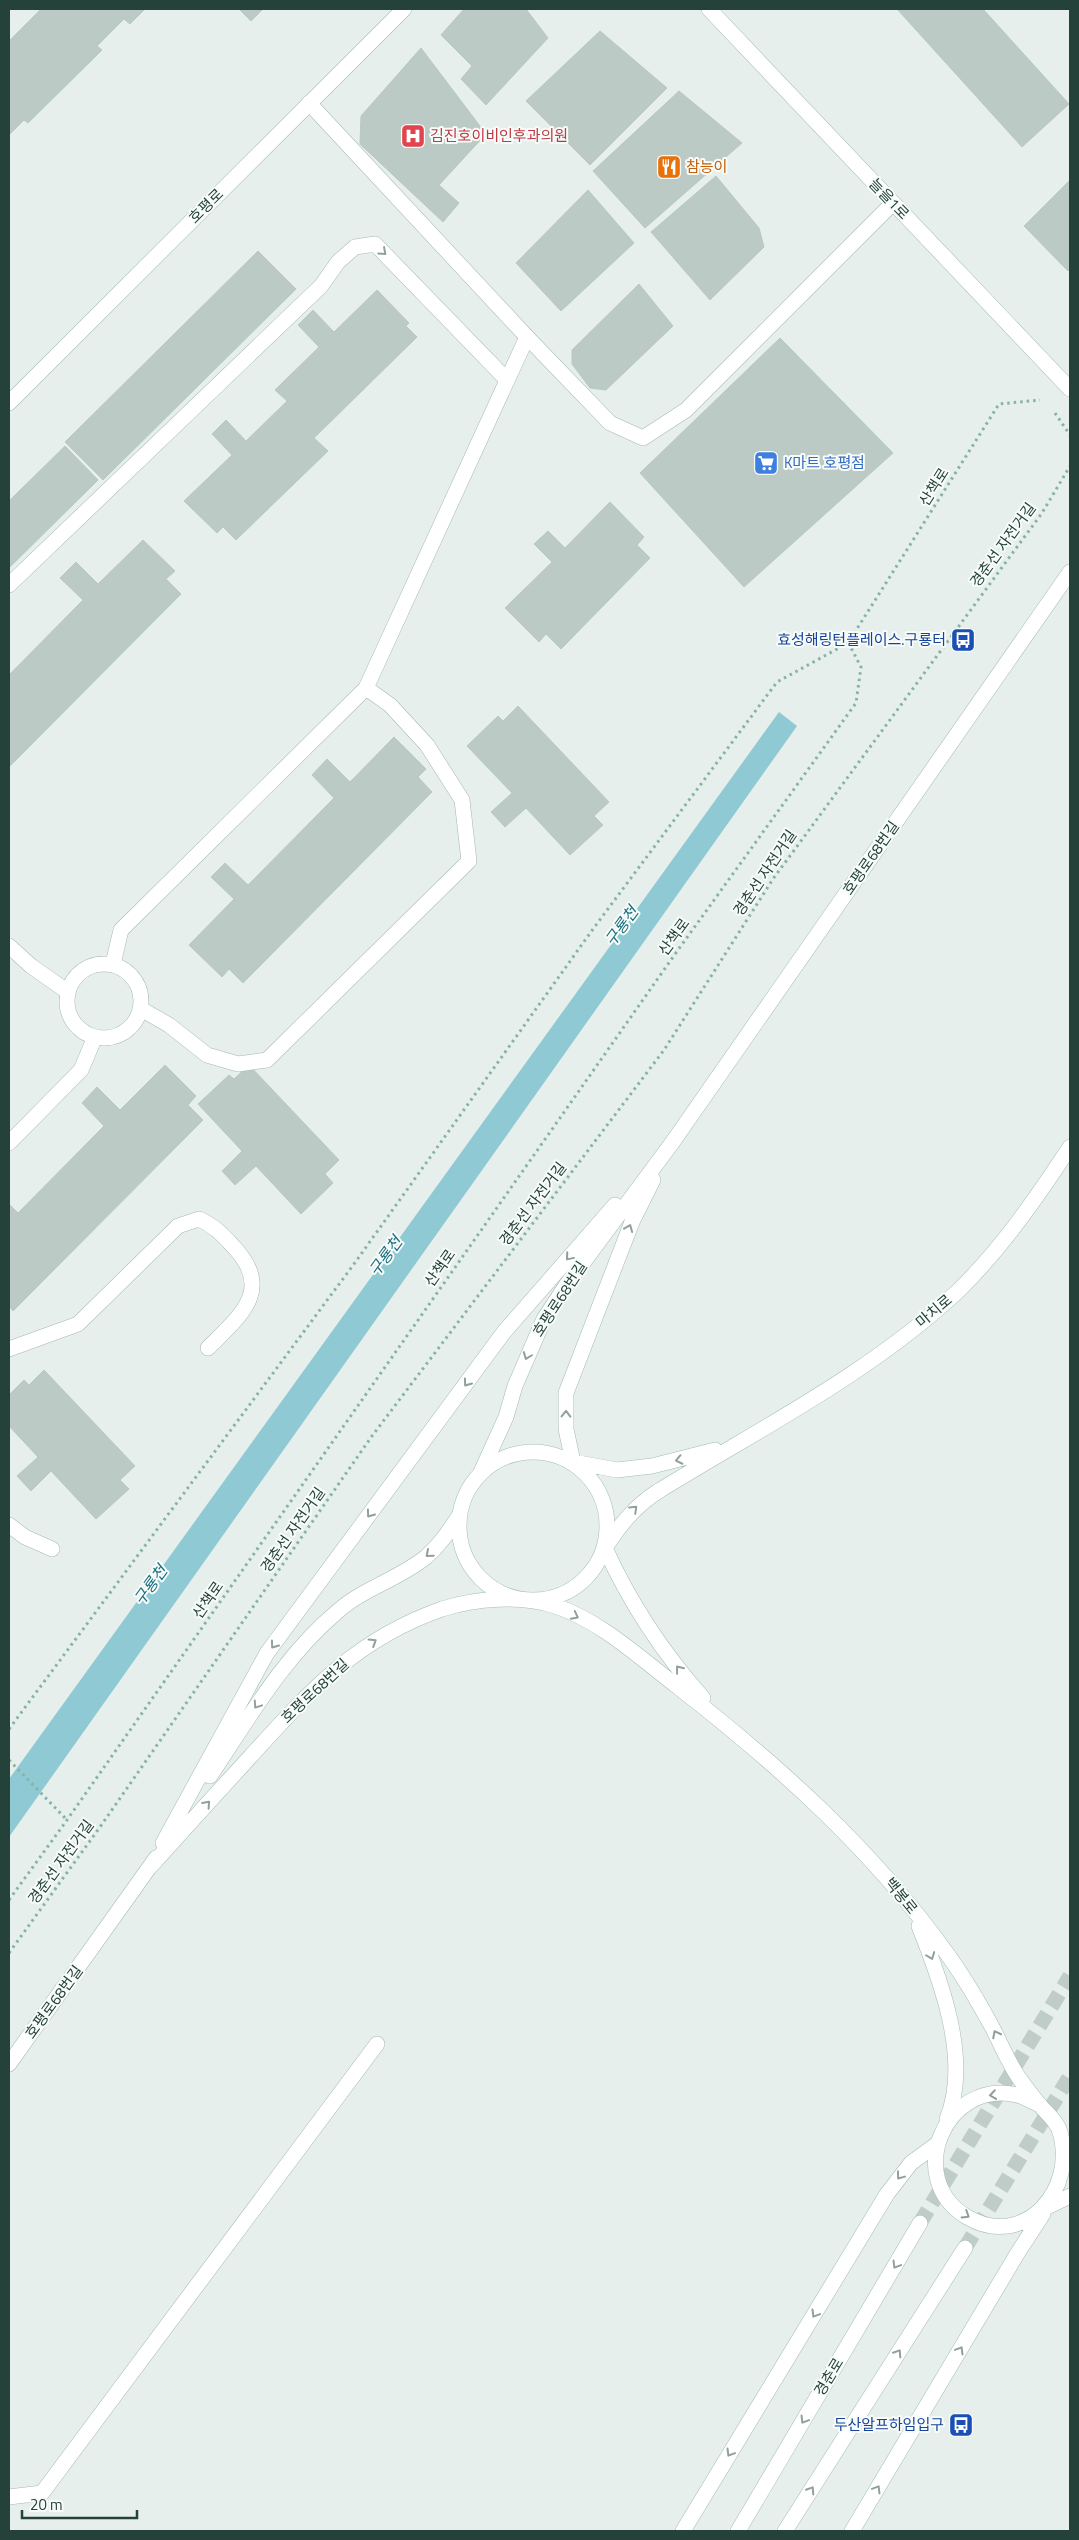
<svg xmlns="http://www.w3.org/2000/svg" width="1079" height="2540" font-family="'Titillium Web','Noto Sans KR',sans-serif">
  <rect width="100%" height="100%" fill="#e6efeb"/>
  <!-- water -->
  <path fill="#8ec9d4" d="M779 712 797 726 9 1837V1779Z"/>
  <!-- building -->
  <path fill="#bbcac4" stroke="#b8c9c2" d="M41 9H145L130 24 124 19 97 46 102 50 28 123 24 120 9 135V41Z
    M239 9H263L251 21Z
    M464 9H526L548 38 486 105 461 79 472 66 441 35Z
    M897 9H983L1069 104 1022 147Z
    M600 31 667 88 590 165 526 101Z
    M421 48 486 134 439 185 459 203 443 222 360 144 361 116Z
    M679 91 742 143 645 228 593 171Z
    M716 176 759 228 764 247 710 300 651 232Z
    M1070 180V269L1068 271 1024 226Z
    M588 190 634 243 561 311 516 263Z
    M258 251 296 289 103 480 65 442Z
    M639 284 673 326 606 390 590 388 572 364V350Z
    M377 290 409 323 406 326 417 337 314 438 328 451 236 540 223 527 217 533 184 501 232 455 212 434 226 420 246 441 287 401 275 390 319 347 298 325 313 310 334 332Z
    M780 338 893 453 744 587 640 473Z
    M65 446 98 480 9 568V501Z
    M610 502 644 537 637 545 650 558 561 649 546 634 539 642 505 608 552 562 534 544 548 531 565 548Z
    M143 540 175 571 166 579 181 594 9 767V675L83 600 60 578 76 562 98 584Z
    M518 706 609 802 594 816 603 825 570 855 526 808 505 827 491 812 512 793 467 746 498 716 503 721Z
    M394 737 426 769 418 777 432 792 243 983 229 969 222 977 189 945 234 899 211 877 225 863 248 885 334 798 312 775 327 759 350 782Z
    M165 1065 196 1096 188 1105 203 1120 13 1311 9 1306V1204L18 1213 104 1126 82 1103 97 1087 120 1110Z
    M249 1065 339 1160 325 1174 333 1183 301 1214 256 1166 235 1185 222 1171 242 1151 198 1104 229 1075 234 1079Z
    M44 1370 135 1466 120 1480 129 1489 96 1519 51 1471 31 1491 17 1476 38 1457 9 1426V1395L24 1380 29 1385Z"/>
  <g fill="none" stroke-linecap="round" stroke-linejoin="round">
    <!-- secondary-tunnel -->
    <path stroke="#bfccc8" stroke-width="15" stroke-dasharray="15 8" stroke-linecap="butt" d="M920 2223 1070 1976
      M965 2248 1070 2076"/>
    <defs>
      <path id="lane" d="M9 585 321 286 338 262 355 247 375 244 507 380
        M9 946 31 966 68 992
        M113 964 121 930 366 688 527 337
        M67 1001a37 37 0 1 1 74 0a37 37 0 1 1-74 0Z
        M141 1009 169 1025 207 1055 238 1064 267 1060 469 861 462 800 427 745 390 705 366 688
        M9 1143 81 1070 95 1037
        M9 1349 78 1324 178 1226 199 1219C213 1225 222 1234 232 1245 275 1289 241 1315 208 1348
        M9 1525 25 1537 52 1549
        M9 2497 42 2493 377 2044"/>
      <path id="street" d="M309 103 527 337 610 423 643 438 686 410 893 203
        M1049 2206 1070 2196"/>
      <path id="secondary" d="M709 9 1070 389
        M9 403 404 9
        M653 1180 632 1222 566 1393V1429L573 1462 617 1470 652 1466 715 1450
        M459 1526a74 74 0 1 1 148 0a74 74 0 1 1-148 0Z
        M481 1472 506 1417 515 1386 544 1319 565 1287 672 1143 1070 572
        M703 1698C663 1653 630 1603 605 1548 620 1525 634 1507 657 1492 759 1429 871 1373 959 1290 1002 1248 1037 1197 1070 1147
        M210 1776C249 1718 284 1656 338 1611 364 1588 399 1579 426 1557 440 1545 449 1531 459 1516
        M163 1843 267 1653 504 1332 615 1205
        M151 1866C184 1829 217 1793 250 1757 310 1691 356 1639 442 1609 476 1598 521 1595 555 1606 601 1621 640 1658 678 1687 777 1764 871 1848 945 1951 962 1974 978 2001 992 2027 1001 2044 1008 2062 1019 2078 1025 2086 1032 2096 1039 2104 1046 2113 1054 2118 1059 2129 1079 2188 1025 2251 967 2217 903 2179 945 2078 1017 2095 1025 2097 1033 2102 1040 2105
        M919 1926C941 1981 971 2061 947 2119
        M9 2064 156 1858
        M683 2531 887 2194 911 2163 937 2144
        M738 2531 920 2223
        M785 2531 965 2248
        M852 2531 1017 2254 1043 2214"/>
    </defs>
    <!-- lane casing -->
    <use href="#lane" stroke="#a8b8b2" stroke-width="16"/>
    <!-- street casing -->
    <use href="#street" stroke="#a8b8b2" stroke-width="16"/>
    <!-- secondary casing -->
    <use href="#secondary" stroke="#a4bbb3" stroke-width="16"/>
    <!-- path -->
    <path stroke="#86b3a5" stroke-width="3" stroke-dasharray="2.5 4" stroke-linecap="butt" d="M1055 413 1070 435
      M9 1729 354 1264 593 929 777 682 848 643 999 404 1040 400
      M9 1760 67 1820
      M9 1900 67 1820 673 957 856 703 861 667 849 644
      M9 1953 100 1827 372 1436 664 1050 773 879 1042 513 1070 466"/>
    <!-- lane -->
    <use href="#lane" stroke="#fff" stroke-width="15"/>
    <!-- street -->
    <use href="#street" stroke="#fff" stroke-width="15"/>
    <!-- secondary -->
    <use href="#secondary" stroke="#fff" stroke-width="15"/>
  </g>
  <!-- one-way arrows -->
  <defs><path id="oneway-chevron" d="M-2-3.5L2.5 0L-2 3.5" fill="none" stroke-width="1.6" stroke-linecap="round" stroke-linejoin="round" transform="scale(1.25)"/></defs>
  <g stroke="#92a09c">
    <use href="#oneway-chevron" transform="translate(383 252) rotate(42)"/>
    <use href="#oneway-chevron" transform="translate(629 1228) rotate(-68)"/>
    <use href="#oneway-chevron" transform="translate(569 1257) rotate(130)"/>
    <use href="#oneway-chevron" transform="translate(527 1356) rotate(111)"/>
    <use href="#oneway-chevron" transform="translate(467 1383) rotate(126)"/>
    <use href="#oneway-chevron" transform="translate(566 1414) rotate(-89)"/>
    <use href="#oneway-chevron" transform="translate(679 1460) rotate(168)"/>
    <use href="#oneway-chevron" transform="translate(634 1509) rotate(-44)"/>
    <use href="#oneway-chevron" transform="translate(370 1514) rotate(126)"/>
    <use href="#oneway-chevron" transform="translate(429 1554) rotate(139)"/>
    <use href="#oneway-chevron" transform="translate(575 1616) rotate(27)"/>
    <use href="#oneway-chevron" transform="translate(373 1642) rotate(-32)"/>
    <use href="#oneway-chevron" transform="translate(274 1645) rotate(126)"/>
    <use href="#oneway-chevron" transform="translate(679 1669) rotate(-128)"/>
    <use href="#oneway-chevron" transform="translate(257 1705) rotate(124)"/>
    <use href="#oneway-chevron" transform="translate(207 1804) rotate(-48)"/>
    <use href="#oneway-chevron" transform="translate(931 1956) rotate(69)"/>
    <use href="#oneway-chevron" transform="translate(996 2034) rotate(-117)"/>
    <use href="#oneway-chevron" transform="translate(993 2095) rotate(172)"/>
    <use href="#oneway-chevron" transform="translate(900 2176) rotate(127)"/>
    <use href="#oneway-chevron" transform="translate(966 2215) rotate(32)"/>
    <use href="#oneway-chevron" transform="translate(896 2265) rotate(121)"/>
    <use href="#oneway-chevron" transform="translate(815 2314) rotate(121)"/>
    <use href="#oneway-chevron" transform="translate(960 2350) rotate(-59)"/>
    <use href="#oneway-chevron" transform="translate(898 2353) rotate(-57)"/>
    <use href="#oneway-chevron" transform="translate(804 2420) rotate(121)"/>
    <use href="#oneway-chevron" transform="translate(730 2453) rotate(121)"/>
    <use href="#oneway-chevron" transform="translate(877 2489) rotate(-59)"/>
    <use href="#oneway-chevron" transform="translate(811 2490) rotate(-57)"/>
  </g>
  <!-- icons -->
  <defs>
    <symbol id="hospital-square" viewBox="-11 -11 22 22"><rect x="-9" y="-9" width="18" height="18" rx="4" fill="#e0444e" stroke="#f7fbf9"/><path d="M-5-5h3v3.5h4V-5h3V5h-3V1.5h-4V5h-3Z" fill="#fff"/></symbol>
    <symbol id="restaurant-square" viewBox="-11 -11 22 22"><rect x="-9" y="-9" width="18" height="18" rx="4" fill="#e8710a" stroke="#f7fbf9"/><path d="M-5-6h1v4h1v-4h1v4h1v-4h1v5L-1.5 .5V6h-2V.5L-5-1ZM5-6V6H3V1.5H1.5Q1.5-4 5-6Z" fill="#fff"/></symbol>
    <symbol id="supermarket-square" viewBox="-11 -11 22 22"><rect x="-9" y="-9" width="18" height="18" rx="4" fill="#3f7fe0" stroke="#f7fbf9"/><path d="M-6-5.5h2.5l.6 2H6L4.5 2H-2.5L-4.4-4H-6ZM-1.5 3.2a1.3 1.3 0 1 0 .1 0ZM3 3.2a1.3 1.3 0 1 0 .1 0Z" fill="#fff"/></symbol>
    <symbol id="bus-square" viewBox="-11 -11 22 22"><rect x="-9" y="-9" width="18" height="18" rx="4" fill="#1a4fb4" stroke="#f7fbf9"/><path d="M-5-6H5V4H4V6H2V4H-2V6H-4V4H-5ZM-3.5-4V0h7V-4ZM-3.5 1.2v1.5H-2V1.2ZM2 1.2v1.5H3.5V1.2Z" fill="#fff"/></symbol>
  </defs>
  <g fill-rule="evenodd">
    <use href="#hospital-square" x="399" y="122" width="28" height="28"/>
    <use href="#restaurant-square" x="655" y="153" width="28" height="28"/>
    <use href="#supermarket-square" x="752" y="449" width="28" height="28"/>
    <use href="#bus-square" x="949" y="626" width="28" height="28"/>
    <use href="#bus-square" x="947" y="2411" width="28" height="28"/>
  </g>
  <g text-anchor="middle" stroke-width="4" stroke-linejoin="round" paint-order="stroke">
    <!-- health labels -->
    <g font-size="15" fill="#be3a42" stroke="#f7fbf9" text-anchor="start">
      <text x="430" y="141">김진호이비인후과의원</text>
    </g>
    <!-- food labels -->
    <g font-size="15" fill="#c56008" stroke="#f7fbf9" text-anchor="start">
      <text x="686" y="172">참능이</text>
    </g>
    <!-- street labels -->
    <g font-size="15" fill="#24423a" stroke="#f7fbf9">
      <text transform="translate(889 199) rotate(46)" y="5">늘을1로</text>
      <text transform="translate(206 206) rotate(-45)" y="5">호평로</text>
      <text transform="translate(934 487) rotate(-58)" y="5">산책로</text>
      <text transform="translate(1003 545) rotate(-54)" y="5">경춘선 자전거길</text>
      <text transform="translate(871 858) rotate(-55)" y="5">호평로68번길</text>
      <text transform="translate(765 873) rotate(-56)" y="5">경춘선 자전거길</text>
      <text transform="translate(674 937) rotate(-54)" y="5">산책로</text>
      <text transform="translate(533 1204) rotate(-53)" y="5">경춘선 자전거길</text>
      <text transform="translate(440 1268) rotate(-55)" y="5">산책로</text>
      <text transform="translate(560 1299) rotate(-57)" y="5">호평로68번길</text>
      <text transform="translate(934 1311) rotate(-40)" y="5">마치로</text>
      <text transform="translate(293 1530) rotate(-55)" y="5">경춘선 자전거길</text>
      <text transform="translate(208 1600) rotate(-55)" y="5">산책로</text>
      <text transform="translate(315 1691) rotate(-43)" y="5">호평로68번길</text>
      <text transform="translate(61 1862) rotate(-54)" y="5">경춘선 자전거길</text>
      <text transform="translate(901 1896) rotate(51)" y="5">백봉로</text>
      <text transform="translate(54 2002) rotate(-54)" y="5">호평로68번길</text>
      <text transform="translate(829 2377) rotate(-59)" y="5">경춘로</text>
    </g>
    <!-- shop labels -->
    <g font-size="15" fill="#366cbe" stroke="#f7fbf9" text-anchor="start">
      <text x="784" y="468">K마트 호평점</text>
    </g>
    <!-- transit labels -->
    <g font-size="15" fill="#164399" stroke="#f7fbf9" text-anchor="end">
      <text x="946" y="645">효성해링턴플레이스.구룡터</text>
      <text x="944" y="2430">두산알프하임입구</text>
    </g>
    <!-- water labels -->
    <g font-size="16" font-style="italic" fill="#1c6f80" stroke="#f7fbf9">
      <text transform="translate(621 926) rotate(-54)" y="6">구룡천</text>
      <text transform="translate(385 1256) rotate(-54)" y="6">구룡천</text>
      <text transform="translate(150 1585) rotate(-54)" y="6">구룡천</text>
    </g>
  </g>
  <!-- border -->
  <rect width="1079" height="2540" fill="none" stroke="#24423a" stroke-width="20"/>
  <!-- scale -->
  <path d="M22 2510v8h115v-8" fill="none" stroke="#24423a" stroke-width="2.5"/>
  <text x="30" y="2510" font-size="15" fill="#24423a" stroke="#f7fbf9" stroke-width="4" paint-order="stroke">20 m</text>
</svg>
